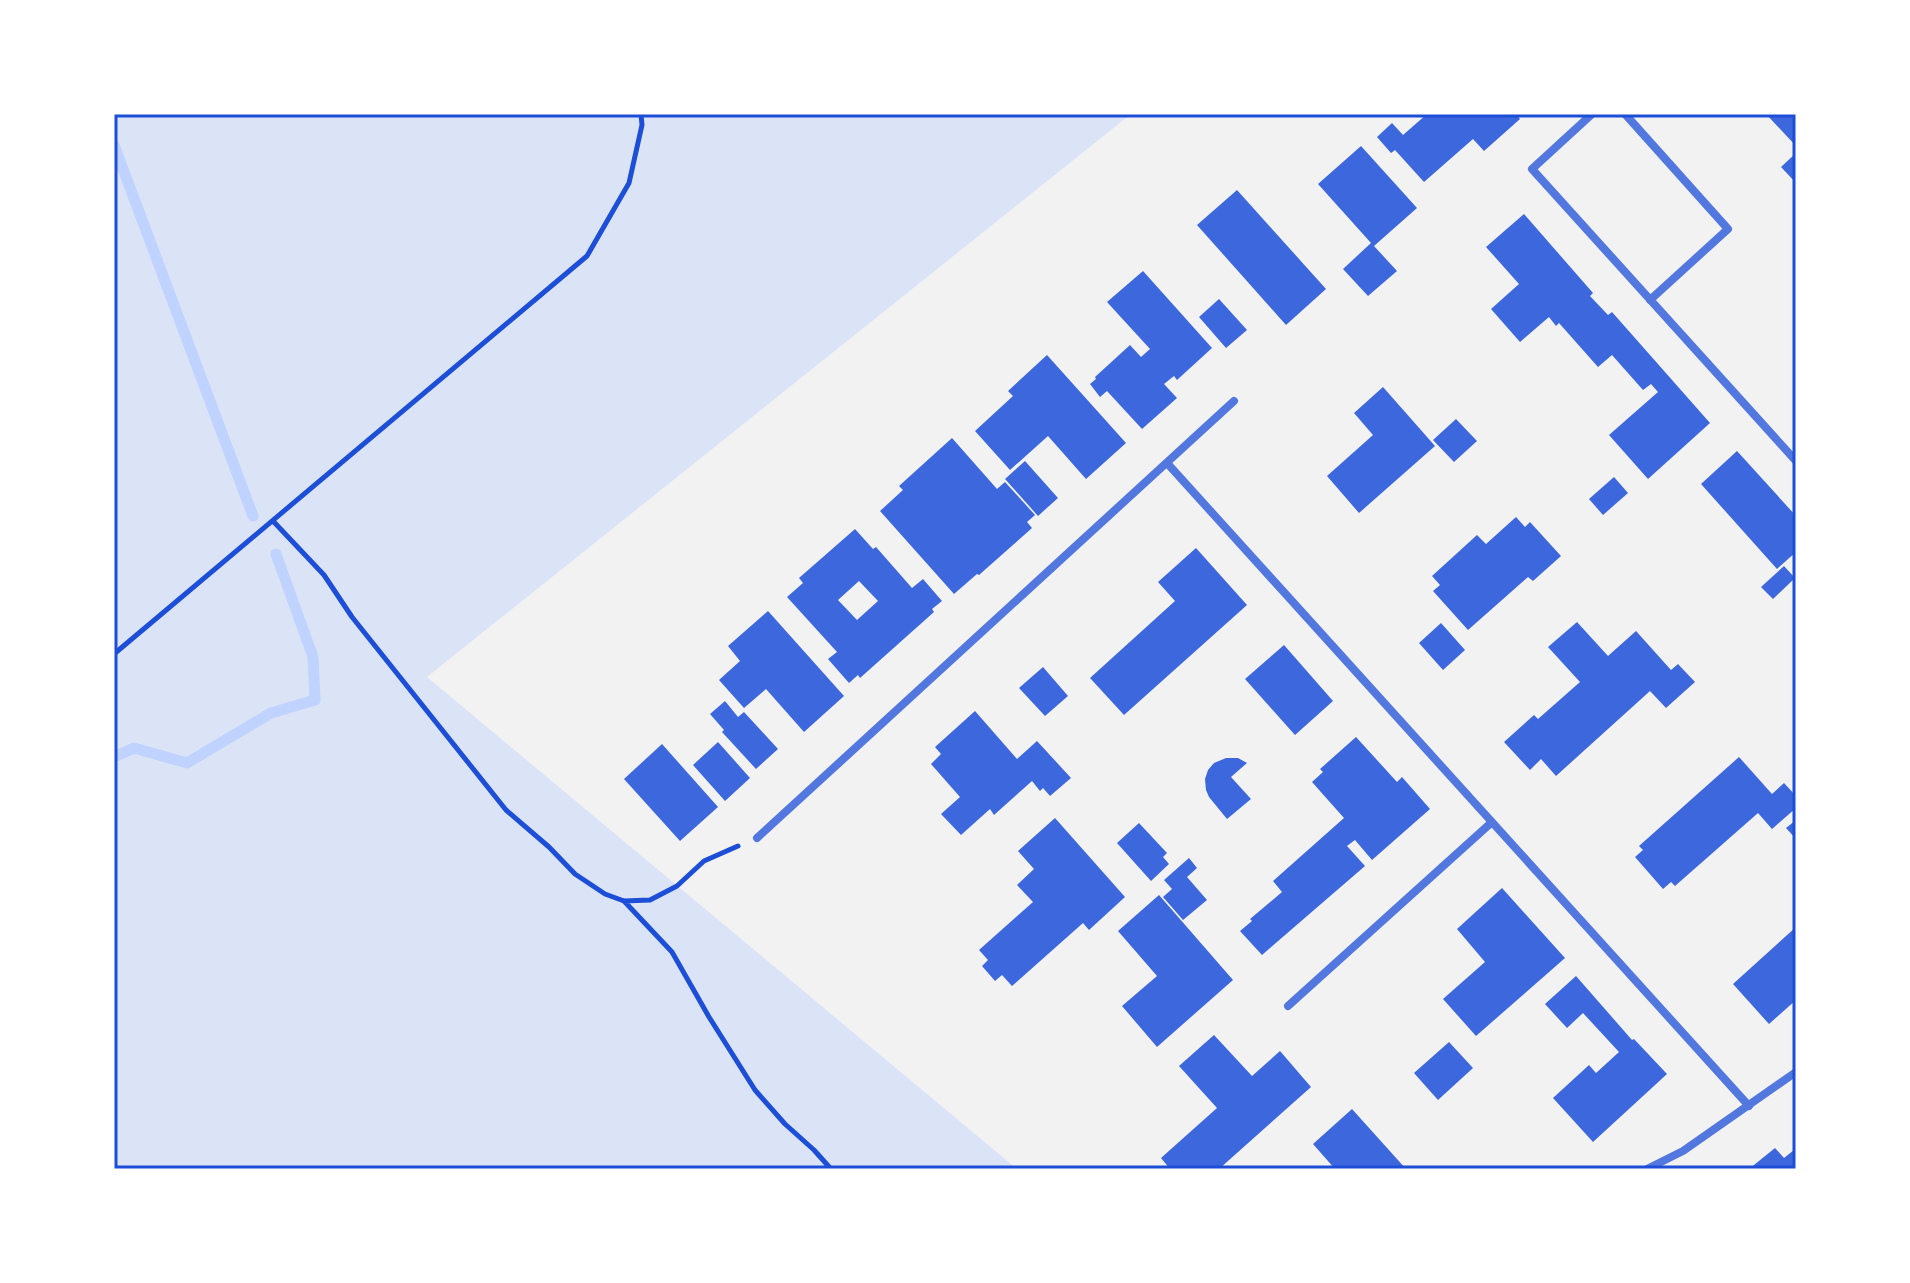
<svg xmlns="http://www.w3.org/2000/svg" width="1910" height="1283" font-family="Karla,sans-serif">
  <rect width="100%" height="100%" fill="#f2f2f2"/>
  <!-- green -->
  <path fill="#dbe4f7" d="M114 114H1131L427 677 1017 1169H114Z"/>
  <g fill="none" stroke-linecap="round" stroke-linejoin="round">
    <!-- stream -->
    <path stroke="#bfd3fe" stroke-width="11" d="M114 145 253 516
      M114 757 134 748 187 763 271 713 315 700 313 657 276 554"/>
  </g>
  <!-- building -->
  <path fill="#3d67dc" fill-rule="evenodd" d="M1427 114H1516L1520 119 1484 151 1473 139 1424 182 1395 150 1391 153 1377 137 1392 123 1403 135Z
    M1766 114H1796V146Z
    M1361 146 1417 208 1374 246 1397 271 1368 296 1343 269 1371 243 1318 184Z
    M1796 153V183L1781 167Z
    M1237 190 1326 289 1286 325 1197 225Z
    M1524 214 1593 293 1590 296 1608 315 1612 312 1710 423 1648 479 1609 435 1658 392 1651 384 1643 390 1612 355 1598 367 1559 323 1556 326 1549 317 1520 342 1491 309 1519 284 1486 247Z
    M1143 271 1212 348 1177 380 1174 376 1164 384 1177 398 1142 429 1107 391 1100 397 1090 384 1096 379 1095 377 1130 345 1141 357 1150 349 1107 302Z
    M1219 299 1247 330 1226 348 1199 317Z
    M1047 355 1126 443 1086 479 1048 436 1010 470 975 431 1013 396 1008 391Z
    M1383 387 1435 446 1359 513 1327 476 1373 435 1354 413Z
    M1456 419 1477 441 1454 462 1433 440Z
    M952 438 997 489 1005 482 1035 515 1027 522 1032 528 979 575 977 574 954 594 880 511 903 490 899 486Z
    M1737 451 1796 516V552L1777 569 1701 484Z
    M1025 461 1058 498 1038 516 1005 479Z
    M1614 477 1628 493 1603 515 1589 499Z
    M1516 517 1525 527 1530 522 1561 556 1533 581 1528 577 1468 630 1433 591 1440 585 1432 576 1477 535 1486 544Z
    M855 529 873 549 876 547 912 588 923 579 942 601 932 609 934 612 860 678 858 675 849 683 828 659 837 652 787 597 803 583 799 578ZM859 581 878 601 857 620 838 600Z
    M1196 548 1247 605 1124 715 1090 678 1175 601 1158 582Z
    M1784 566 1795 578 1773 599 1761 587Z
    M768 611 844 696 804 732 766 689 744 708 719 680 740 661 728 646Z
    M1577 622 1608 656 1636 631 1671 670 1678 664 1695 682 1666 708 1650 691 1556 776 1541 759 1530 770 1504 742 1534 715 1538 719 1580 682 1548 647Z
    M1441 623 1465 650 1443 670 1419 643Z
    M1284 645 1333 701 1295 735 1245 679Z
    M1043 667 1068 696 1045 716 1019 688Z
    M725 701 738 717 744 712 778 749 756 769 722 732 724 730 710 714Z
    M975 711 1017 759 1037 741 1071 778 1050 796 1043 788 1040 791 1032 781 994 815 990 809 961 835 941 814 960 797 931 764 941 754 935 747Z
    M1356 737 1397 782 1402 777 1430 809 1372 860 1355 840 1347 846 1365 866 1262 955 1240 931 1252 921 1250 919 1282 892 1273 881 1344 818 1312 782 1323 772 1320 769Z
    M718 742 750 778 725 801 693 765Z
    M662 744 718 807 680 841 624 779Z
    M1739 757 1772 794 1784 783 1796 796V808L1772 829 1758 813 1675 886 1671 882 1663 889 1635 857 1643 850 1639 846Z
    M1226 758H1238L1247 763 1231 777 1251 799 1227 819 1209 797 1206 790 1205 779 1208 770 1214 763Z
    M1055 818 1125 897 1089 930 1083 923 1012 986 1002 975 995 981 982 966 988 960 979 950 1033 902 1017 885 1034 869 1018 851Z
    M1796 820V839L1786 828Z
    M1139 823 1167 853 1163 857 1169 864 1151 881 1117 843Z
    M1189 858 1197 868 1187 877 1207 900 1183 920 1163 897 1172 889 1164 880Z
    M1502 888 1565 958 1476 1036 1443 999 1485 962 1457 929Z
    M1159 895 1233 980 1157 1047 1122 1006 1157 976 1118 931Z
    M1796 927V1000L1769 1024 1733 984Z
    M1576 976 1632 1040 1634 1039 1667 1074 1593 1142 1553 1098 1589 1065 1596 1073 1619 1052 1583 1013 1567 1028 1545 1004Z
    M1214 1035 1252 1076 1280 1051 1311 1087 1219 1169H1170L1161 1158 1217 1108 1179 1066Z
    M1449 1042 1473 1068 1438 1100 1414 1073Z
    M1352 1109 1406 1169H1335L1313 1144Z
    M1775 1148 1784 1158 1794 1150 1796 1153V1169H1749Z"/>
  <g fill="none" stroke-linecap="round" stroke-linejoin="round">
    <!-- path -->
    <path stroke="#1d4ed8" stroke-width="5" d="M273 521 324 575 352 617 506 810 549 847 575 874 605 894 624 901 650 900 677 886 704 861 738 846
      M114 654 587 256 629 183 642 125 641 114
      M624 901 672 952 709 1017 755 1090 785 1124 814 1150 831 1169"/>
    <!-- minor -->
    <path stroke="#5277de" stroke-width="8" d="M1592 114 1532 169 1796 461
      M1625 114 1728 229 1650 300
      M1167 463 1749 1106
      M757 838 1234 401
      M1288 1006 1492 822
      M1647 1169 1683 1151 1796 1072"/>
  </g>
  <!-- border -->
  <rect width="1910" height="1283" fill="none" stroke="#ffffff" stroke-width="232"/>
  <rect x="116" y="116" width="1678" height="1051" fill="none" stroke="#1d4ed8" stroke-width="3"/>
</svg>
